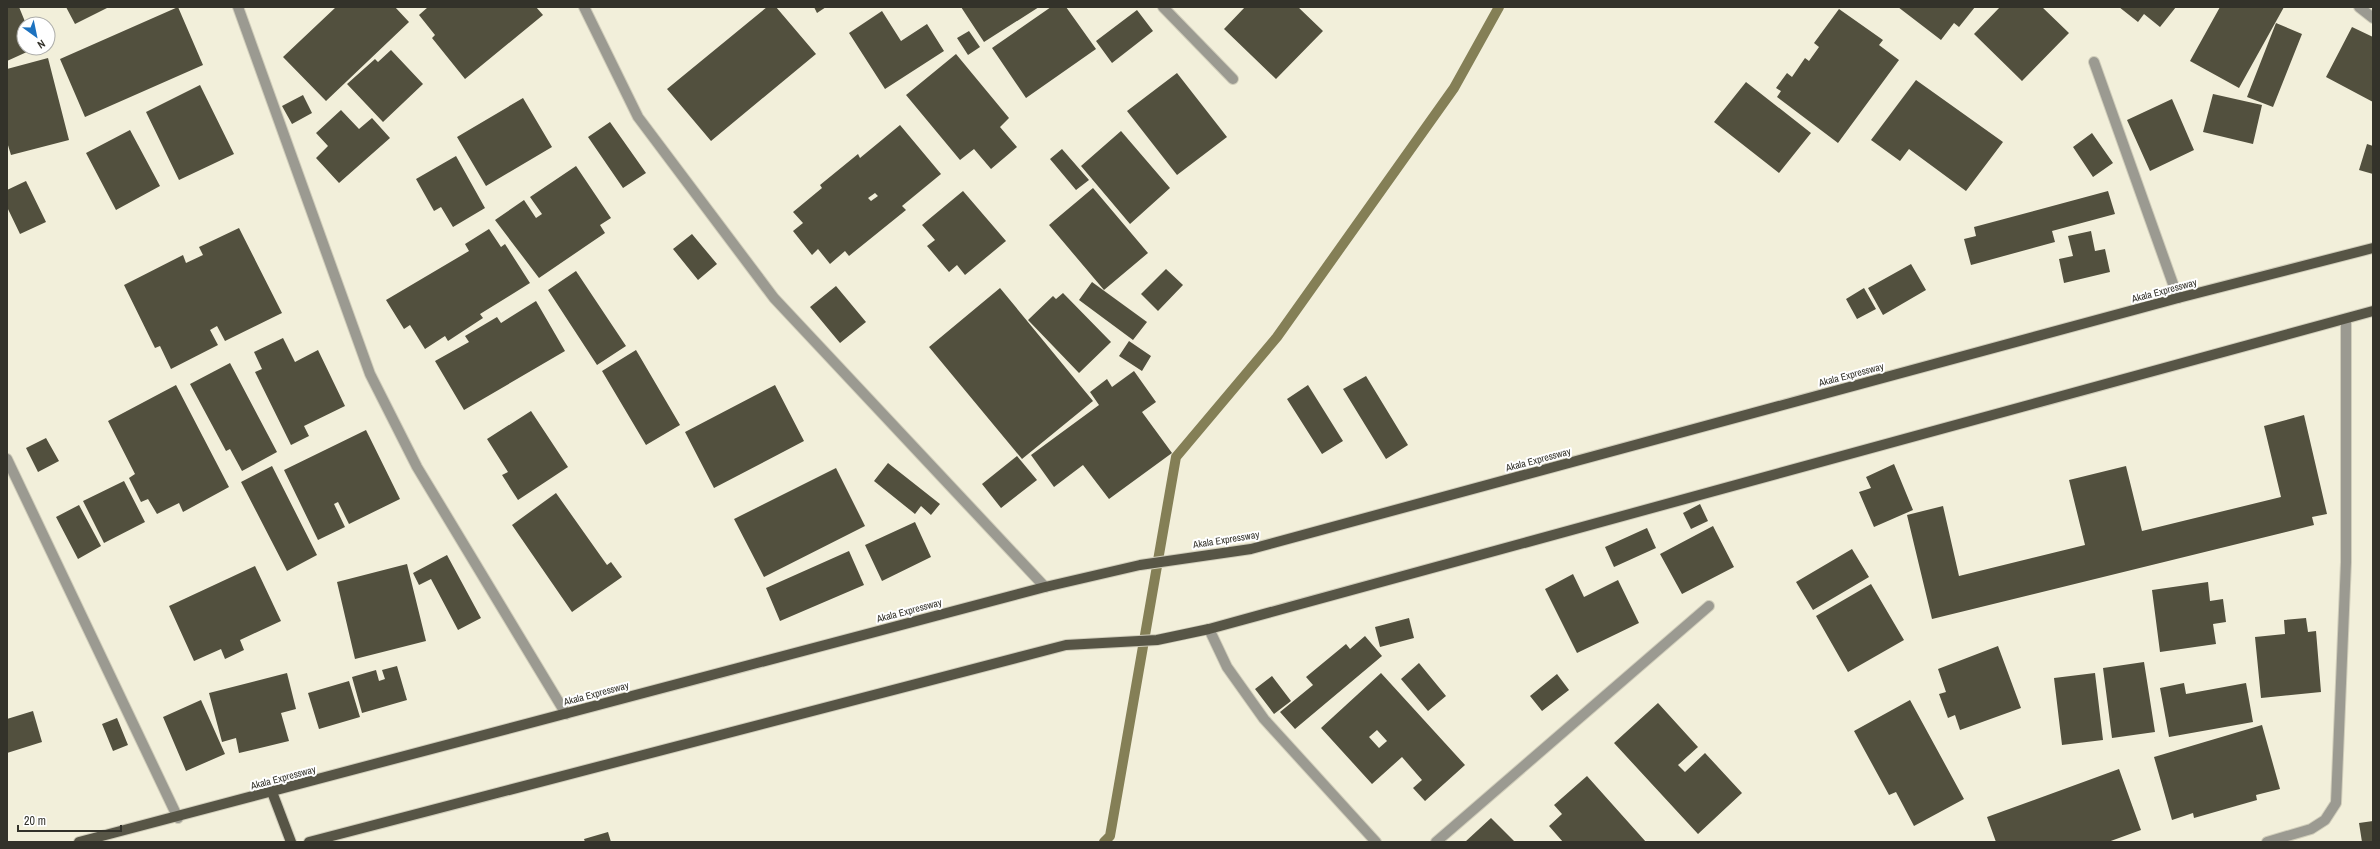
<svg xmlns="http://www.w3.org/2000/svg" width="2380" height="849" font-family="'Archivo Narrow',sans-serif">
  <rect width="100%" height="100%" fill="#f2efda"/>
  <g fill="none" stroke-linecap="round" stroke-linejoin="round">
    <!-- stream -->
    <path stroke="#847f56" stroke-width="10" d="M1104 842 1110 836 1176 457 1277 337 1454 88 1499 7"/>
  </g>
  <!-- building -->
  <path fill="#52503e" fill-rule="evenodd" d="M7 7H19L26 24H24V48H28L29 51 7 61Z
    M66 7H109L75 24Z
    M178 7 203 65 85 117 60 59Z
    M336 7H395L409 22 326 101 283 57Z
    M428 7H536L543 15 465 79 432 38 435 35 419 15Z
    M767 7H776L816 54 711 141 667 89Z
    M814 7H826L817 13Z
    M961 7H1039L984 42Z
    M1051 7H1066L1096 49 1026 98 992 48Z
    M1245 7H1298L1323 31 1276 79 1224 29Z
    M1898 7H1975L1959 27 1954 23 1941 40Z
    M2000 7H2042L2069 33 2022 81 1974 34Z
    M2119 7H2176L2160 27 2144 14 2138 22Z
    M2220 7H2284L2239 88 2190 61Z
    M1839 9 1883 40 1879 45 1899 60 1838 143 1777 97 1781 91 1776 88 1787 73 1792 77 1805 58 1809 61 1819 47 1814 43Z
    M1137 10 1153 31 1112 63 1096 41Z
    M882 11 901 41 927 24 944 51 885 89 849 33Z
    M2276 23 2302 34 2273 107 2247 97Z
    M2352 27 2373 37V102L2326 77Z
    M969 31 980 47 968 55 957 38Z
    M391 50 423 84 383 122 347 84 375 59 378 62Z
    M956 54 1009 118 1000 127 1017 147 991 169 974 149 960 160 906 95Z
    M48 58 69 140 11 155 7 142V69Z
    M1177 73 1227 137 1177 175 1127 111Z
    M1916 80 2003 142 1966 191 1909 149 1900 161 1871 140Z
    M1746 82 1811 133 1779 173 1714 122Z
    M200 85 234 154 179 180 146 112Z
    M2213 94 2262 105 2253 144 2203 132Z
    M303 95 312 113 292 124 282 106Z
    M523 98 552 147 486 186 457 137Z
    M2172 99 2194 150 2150 171 2127 120Z
    M341 110 359 129 372 118 390 138 339 183 316 158 328 146 316 133Z
    M610 122 646 173 623 188 588 137Z
    M900 125 941 174 902 206 906 210 849 256 845 251 830 264 818 249 812 255 793 231 803 223 793 212 822 188 820 185 858 154 860 158ZM875 193 878 196 871 201 868 198Z
    M130 130 160 186 116 210 86 153Z
    M1121 131 1170 188 1130 224 1081 166Z
    M2092 133 2113 163 2093 177 2073 147Z
    M2367 144 2373 146V174L2359 170Z
    M1062 149 1089 180 1076 190 1050 159Z
    M456 156 485 208 453 227 441 207 434 211 416 179Z
    M576 166 611 218 600 225 605 233 539 278 495 220 524 200 536 218 542 214 530 197Z
    M26 181 46 222 20 234 7 207V190Z
    M1093 188 1148 253 1104 290 1049 225Z
    M963 191 1006 241 965 275 957 265 949 272 927 246 935 240 922 225Z
    M2108 191 2115 214 2052 231 2055 242 1971 265 1964 239 1976 236 1974 227Z
    M239 228 282 313 225 341 217 326 210 330 218 345 171 369 160 346 155 348 124 285 183 255 186 263 203 255 199 247Z
    M489 229 501 247 505 244 530 283 480 314 483 318 448 341 445 336 425 349 410 325 404 329 386 300 469 251 465 244Z
    M2091 231 2095 251 2105 249 2110 272 2064 283 2059 259 2073 256 2068 236Z
    M692 234 717 264 698 280 673 249Z
    M1911 264 1926 290 1883 315 1868 288Z
    M1166 269 1183 285 1158 311 1141 294Z
    M576 271 626 346 597 365 548 290Z
    M1092 282 1147 322 1133 340 1079 300Z
    M836 286 866 322 840 343 810 307Z
    M1000 288 1093 401 1022 459 929 347Z
    M1864 288 1876 309 1857 319 1846 299Z
    M1063 293 1111 342 1079 373 1028 320 1053 296 1056 299Z
    M536 301 565 351 464 410 435 361 469 342 465 336 497 317 501 323Z
    M283 338 295 362 318 350 345 406 304 426 309 436 291 445 255 372 262 369 254 352Z
    M1129 341 1151 356 1142 371 1119 356Z
    M636 350 680 425 646 445 602 371Z
    M230 363 277 452 242 471 230 449 226 451 190 384Z
    M1134 371 1156 402 1142 412 1172 453 1109 499 1083 465 1054 487 1031 455 1099 405 1090 392 1107 379 1112 387Z
    M1366 376 1408 445 1386 459 1343 389Z
    M176 385 229 487 183 512 179 503 157 514 148 499 141 502 129 478 135 474 108 421Z
    M775 385 804 441 714 488 685 432Z
    M1308 385 1343 441 1322 454 1287 399Z
    M531 411 568 467 518 500 502 475 508 472 487 439Z
    M2304 415 2327 514 2312 517 2314 525 1932 619 1907 515 1943 506 1959 576 2085 545 2069 480 2126 466 2142 531 2281 497 2264 426Z
    M366 430 400 499 349 524 338 502 334 504 345 527 318 540 284 470Z
    M46 438 59 461 38 472 26 448Z
    M1017 456 1037 480 1001 508 982 484Z
    M888 463 940 504 931 515 921 506 915 514 874 481Z
    M1894 464 1913 510 1874 527 1859 492 1871 488 1866 477Z
    M272 466 317 555 287 571 241 482Z
    M836 468 865 526 764 577 734 519Z
    M124 481 145 522 104 543 83 501Z
    M556 493 607 565 611 562 622 577 572 612 512 525Z
    M1700 504 1708 521 1691 529 1683 513Z
    M79 505 101 546 78 559 56 517Z
    M915 522 931 557 882 581 865 545Z
    M1713 526 1734 567 1682 594 1660 554Z
    M1647 528 1656 548 1614 567 1605 547Z
    M1852 549 1869 577 1813 610 1796 582Z
    M849 551 864 585 780 621 766 588Z
    M447 555 481 618 458 630 431 579 419 585 413 573Z
    M407 564 426 641 355 659 337 582Z
    M255 566 281 621 240 640 244 650 225 659 221 649 194 661 169 606Z
    M1573 574 1584 597 1618 580 1639 623 1577 653 1545 589Z
    M2208 582 2210 601 2223 599 2226 622 2213 624 2216 644 2160 652 2152 590Z
    M1871 584 1904 640 1848 672 1816 616Z
    M1409 618 1414 638 1380 647 1375 627Z
    M2306 618 2308 632 2316 631 2321 692 2261 698 2255 637 2285 634 2284 620Z
    M1365 636 1382 656 1295 729 1280 712 1313 685 1306 677 1346 644 1350 649Z
    M1998 646 2021 708 1960 730 1955 715 1948 718 1939 694 1946 692 1938 669Z
    M2144 662 2155 732 2112 738 2103 668Z
    M1419 663 1446 696 1428 711 1401 679Z
    M397 666 407 700 362 713 352 677 376 670 379 681 385 679 382 670Z
    M287 673 296 709 281 713 289 741 239 753 236 738 222 742 209 693Z
    M1381 673 1465 765 1425 801 1413 788 1422 780 1402 757 1372 784 1321 728ZM1377 730 1387 741 1379 748 1369 737Z
    M2095 673 2103 740 2062 745 2054 678Z
    M1557 674 1569 690 1542 711 1530 696Z
    M1272 676 1291 701 1274 714 1255 689Z
    M349 681 360 717 319 729 308 693Z
    M2184 683 2186 694 2246 683 2253 722 2169 737 2160 688Z
    M201 700 225 754 186 771 163 717Z
    M1910 700 1964 799 1914 826 1896 792 1889 795 1854 731Z
    M1658 703 1698 747 1678 765 1685 772 1705 753 1742 793 1698 834 1614 743Z
    M33 711 42 742 7 753V719Z
    M117 718 128 745 113 751 102 724Z
    M2262 725 2280 789 2256 795 2257 800 2194 818 2193 813 2172 820 2154 757Z
    M2119 769 2141 830 2108 842H1996L1987 817Z
    M1587 776 1646 842H1563L1549 826 1562 814 1554 805Z
    M1491 818 1515 842H1465Z
    M2373 821V842H2362L2359 823Z
    M608 832 611 842H585L584 839Z"/>
  <g fill="none" stroke-linecap="round" stroke-linejoin="round">
    <defs>
      <path id="minor" d="M238 7 370 374 417 467 566 714
        M584 7 638 117 774 298 1045 587
        M1163 7 1233 79
        M2359 7 2373 18
        M2094 62 2178 298
        M7 459 178 818
        M1209 629 1227 667 1264 719 1376 842
        M1436 842 1709 606
        M2267 842 2311 829 2325 820 2336 803 2346 562V319"/>
      <path id="major" d="M272 792 291 842
        M79 842 1045 587 1140 565 1251 549 2178 298 2373 248
        M309 842 1066 645 1157 640 1209 629 2373 311"/>
    </defs>
    <!-- minor casing -->
    <use href="#minor" stroke="#d0cdba" stroke-width="12"/>
    <!-- major casing -->
    <use href="#major" stroke="#d0cdba" stroke-width="12"/>
    <!-- minor -->
    <use href="#minor" stroke="#9b9a91" stroke-width="10"/>
    <!-- major -->
    <use href="#major" stroke="#575546" stroke-width="10"/>
  </g>
  <g text-anchor="middle" stroke-width="4" stroke-linejoin="round" paint-order="stroke">
    <!-- street labels -->
    <g font-size="10" fill="#33322a" stroke="#fff">
      <text transform="translate(2164 290) rotate(-15)" y="4">Akala Expressway</text>
      <text transform="translate(1851 374) rotate(-15)" y="4">Akala Expressway</text>
      <text transform="translate(1538 459) rotate(-15)" y="4">Akala Expressway</text>
      <text transform="translate(1226 539) rotate(-9)" y="4">Akala Expressway</text>
      <text transform="translate(909 610) rotate(-15)" y="4">Akala Expressway</text>
      <text transform="translate(596 693) rotate(-15)" y="4">Akala Expressway</text>
      <text transform="translate(283 777) rotate(-15)" y="4">Akala Expressway</text>
    </g>
  </g>
  <!-- border -->
  <rect width="2380" height="849" fill="none" stroke="#33322a" stroke-width="16"/>
  <!-- north arrow -->
  <g transform="translate(36 36) rotate(147)"><circle r="19" fill="#ffffff" stroke="#adadaa"/>
  <path d="M0-3L7 15L0 10L-7 15Z" fill="#1d72bf"/>
  <text y="-6" font-size="11" font-weight="bold" text-anchor="middle" fill="#33322a">N</text>
  </g>
  <!-- scale -->
  <path d="M18 825v6h103v-6" fill="none" stroke="#33322a" stroke-width="2"/>
  <text x="24" y="825" font-size="12" fill="#33322a" stroke="#ffffff" stroke-width="3" paint-order="stroke">20 m</text>
</svg>
